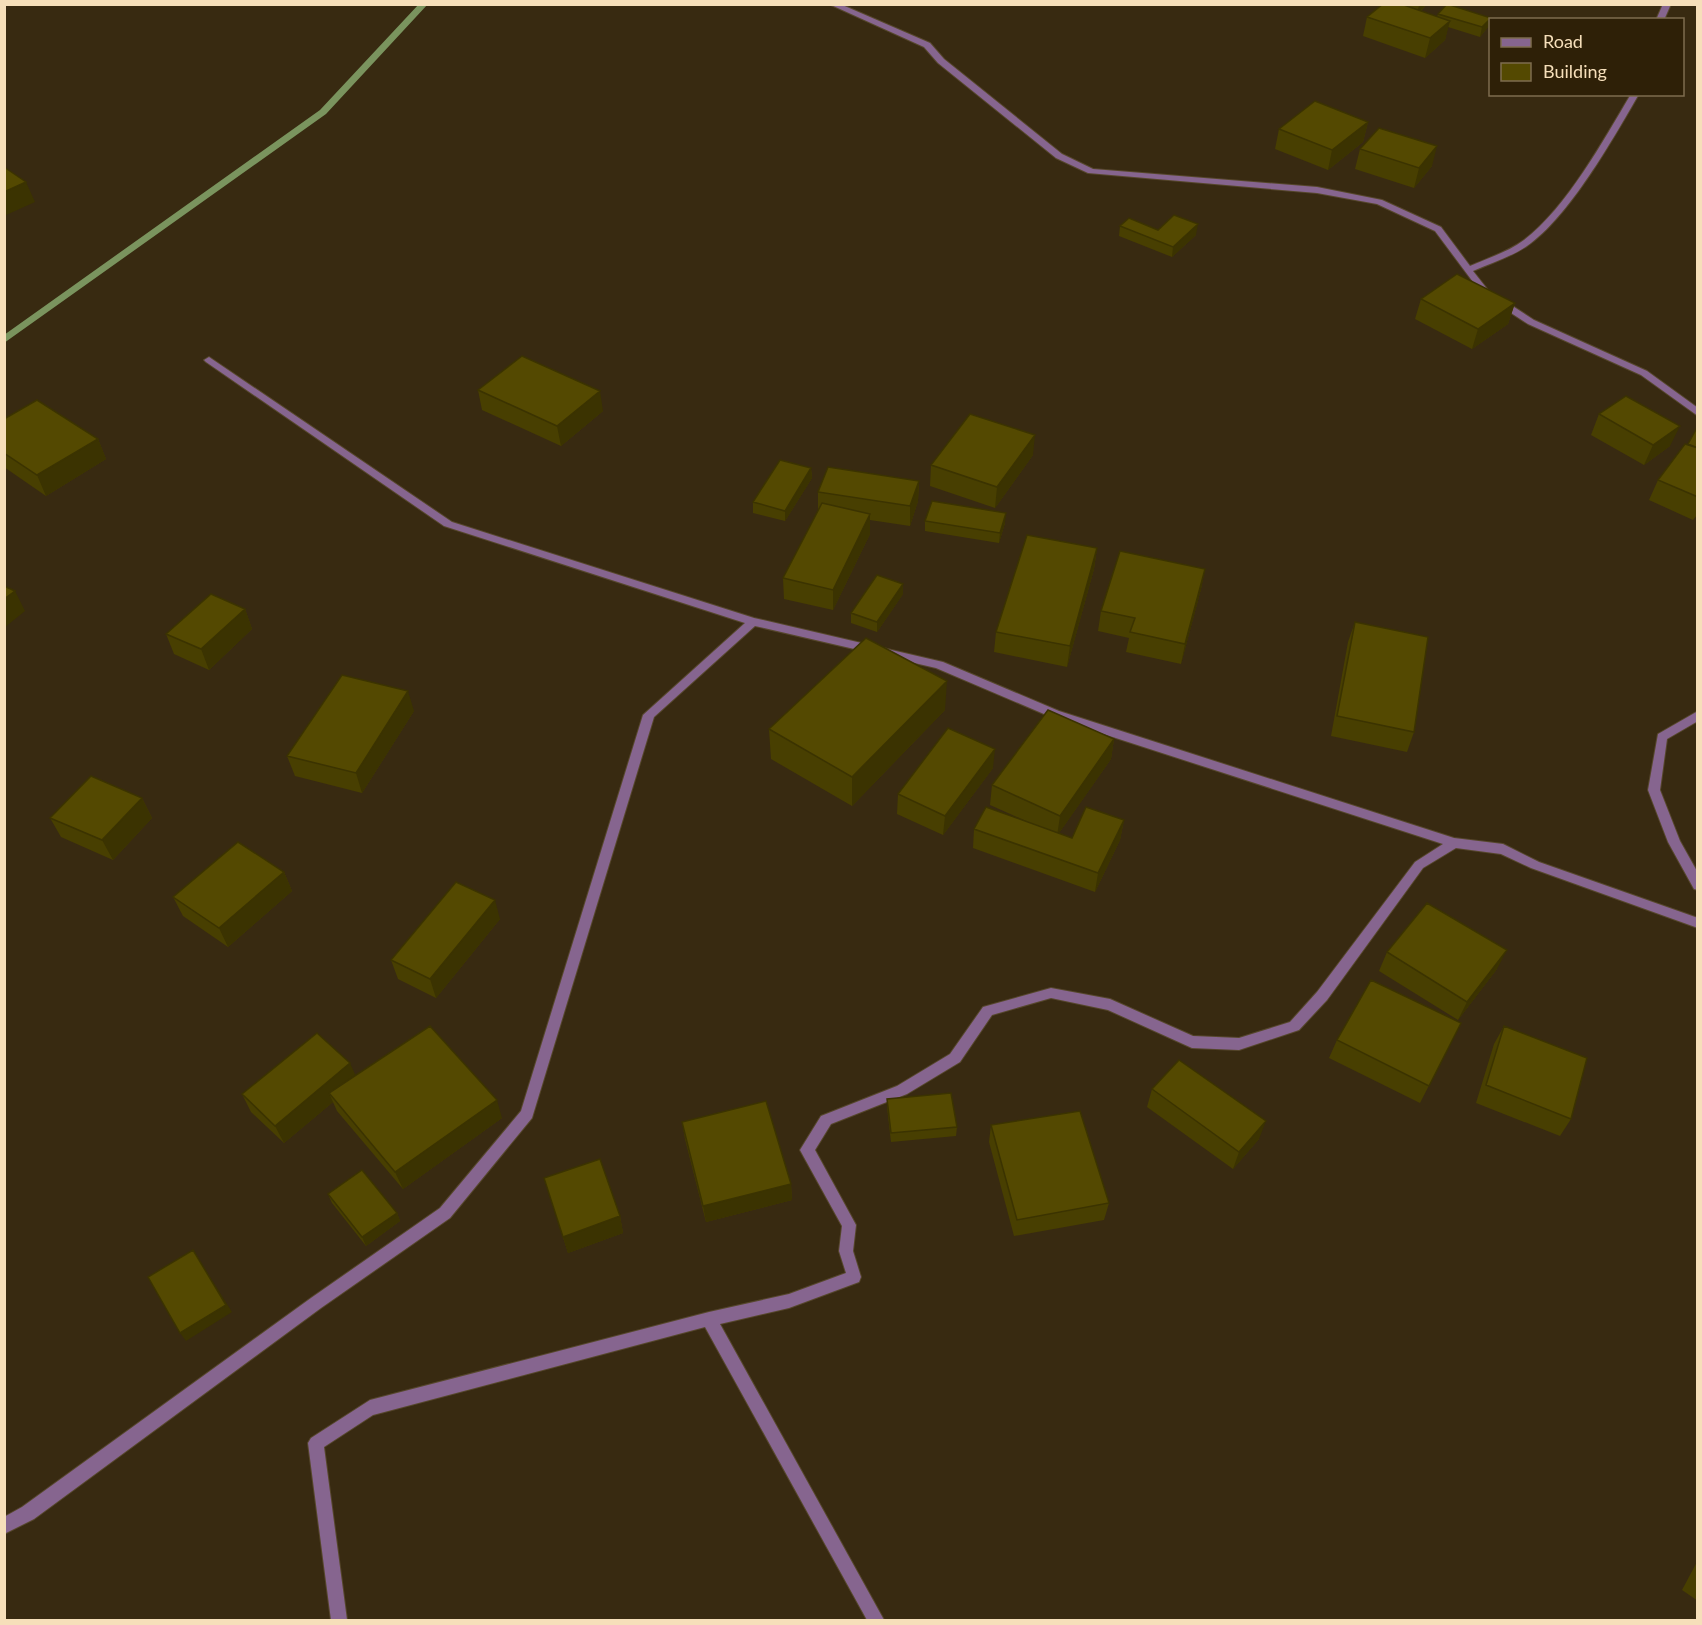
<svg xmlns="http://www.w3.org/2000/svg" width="1702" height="1625" font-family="Lato,sans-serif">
  <rect width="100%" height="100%" fill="#382a11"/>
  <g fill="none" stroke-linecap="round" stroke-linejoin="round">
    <!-- stream -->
    <path fill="#7a945e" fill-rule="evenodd" d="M419 4H428L326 114 4 343V335L320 110Z"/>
    <defs>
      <path id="street" d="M829 4H840L930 43 944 59 1062 154 1093 169 1317 187 1382 200 1441 227 1470 266C1488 258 1508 252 1524 240 1567 207 1603 141 1631 94H1639C1613 139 1569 217 1527 246 1511 257 1491 263 1473 271L1488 290 1534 320 1647 371 1698 408V416L1641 375 1528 324 1482 294 1435 231 1377 204 1317 193 1088 173 1056 158 938 63 924 47Z
        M1663 4H1671L1664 20H1656Z
        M209 357 452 522 754 618 943 662 1059 711 1454 838 1503 844 1539 862 1698 918V928L1531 868 1501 854 1456 848 1423 868 1327 1000 1299 1030 1239 1050 1192 1048 1108 1010 1051 998 992 1015 960 1062 907 1094 831 1124 815 1150 856 1225 853 1251 861 1277 859 1282 789 1308 720 1324 884 1620H867L705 1327 373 1415 324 1447 347 1620H331L308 1443 311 1438 370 1400 709 1312 789 1294 846 1273 839 1251 842 1226 800 1150 821 1116 897 1086 950 1054 983 1007 1051 988 1110 999 1193 1036 1239 1038 1290 1022 1317 992 1415 862 1443 844 1051 717 936 668 755 626 654 717 532 1118 450 1218 321 1308 34 1519 4 1534V1517L22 1507 311 1298 440 1208 521 1111 643 715 745 623 444 526 206 362 204 360Z
        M1698 711V721L1667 739 1660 790 1680 841 1698 873V890L1694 889 1668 842 1648 790 1658 734Z"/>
    </defs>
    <!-- street casing -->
    <use href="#street" stroke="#56472c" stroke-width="2"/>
    <!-- street -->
    <use href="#street" fill="#86658f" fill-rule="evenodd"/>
  </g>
  <!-- wall -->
  <path fill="#483f01" d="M1380 4H1427L1421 11 1437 17 1438 14 1488 27 1480 37 1448 27 1445 40 1425 58 1363 36 1367 17 1382 5Z
    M1368 122 1363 142 1328 170 1275 149 1279 129Z
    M1360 149 1432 166 1414 188 1355 169Z
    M1120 226 1158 230 1196 235 1172 257 1119 236Z
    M1421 299 1515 303 1508 324 1472 349 1415 319Z
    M478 390 603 411 561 446 482 410Z
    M1599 414 1670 446 1644 465 1591 435Z
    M4 419 98 439 106 459 46 496 4 467Z
    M1698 426V514L1693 520 1649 500 1658 480 1688 444Z
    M1033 455 995 508 930 486 931 465Z
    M811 468 812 478 785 521 753 513V502Z
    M919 481 918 501 910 526 870 520V534L833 610 784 599 783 578 818 511V492Z
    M925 521 1005 523 999 543 925 531Z
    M1097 548 1094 569 1067 667 994 652 996 632Z
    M1205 569 1201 589 1181 664 1126 652 1129 638 1098 631 1101 611Z
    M903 594 877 632 851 623V613Z
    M245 609 252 629 209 670 174 654 166 634Z
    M1355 622 1414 732 1407 752 1331 736 1348 642Z
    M945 710 852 806 771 759 769 729Z
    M414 711 362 793 295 776 287 756Z
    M1114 739 1111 759 1059 833 1072 838 1124 820 1120 840 1095 892 973 848 974 829 1026 821 990 805 992 785Z
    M993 768 943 835 897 814 898 794Z
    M142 798 152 818 113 860 61 837 50 818Z
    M284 872 292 891 228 947 183 916 173 897Z
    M500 919 436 998 398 979 391 960Z
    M1387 952 1497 969 1458 1020 1379 971Z
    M1461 1023 1420 1103 1329 1058 1337 1040Z
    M1504 1026 1571 1119 1560 1136 1476 1103 1494 1044Z
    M355 1076 502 1118 403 1189 337 1111 333 1102 284 1143 251 1112 242 1094Z
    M1152 1089 1259 1139 1233 1169 1147 1107Z
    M887 1099 957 1127 956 1136 891 1142 887 1107Z
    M682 1122 791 1184 792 1200 706 1222 685 1139Z
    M991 1125 1109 1203 1104 1220 1014 1236 989 1142Z
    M544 1178 620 1216 623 1233 568 1253Z
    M328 1194 397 1213 400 1221 366 1246 332 1203Z
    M1698 1560V1601L1682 1590Z"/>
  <!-- shaded-wall -->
  <path fill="#3b3301" d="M1420 4H1427L1416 15 1419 6Z
    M1491 18 1488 27 1480 37 1482 27Z
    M1450 21 1445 40 1425 58 1430 38Z
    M1368 122 1363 142 1328 170 1332 150Z
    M1437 146 1432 166 1414 188 1419 168Z
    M26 182 35 202 4 216V192Z
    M1198 224 1196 235 1172 257 1173 247Z
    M1515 303 1508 324 1472 349 1478 329Z
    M600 391 603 411 561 446 557 426Z
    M1680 426 1670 446 1644 465 1653 445Z
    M1035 435 1033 455 995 508 997 487Z
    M98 439 106 459 46 496 37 475Z
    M811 468 812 478 785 521V511Z
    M919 481 918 501 910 526V506Z
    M1006 513 1005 523 999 543 1000 533Z
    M870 514V534L833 610V590Z
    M1097 548 1094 569 1067 667 1070 646Z
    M1205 569 1201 589 1181 664 1185 644Z
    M903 584V594L877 632V622Z
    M15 591 25 611 4 628V599Z
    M245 609 252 629 209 670 201 649Z
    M947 681 945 710 852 806V777Z
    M408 691 414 711 362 793 356 773Z
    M1114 739 1111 759 1057 836 1060 816Z
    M995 749 993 768 943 835 945 816Z
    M142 798 152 818 113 860 102 840Z
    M1124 820 1120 840 1095 892 1098 873Z
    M284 872 292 891 228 947 219 928Z
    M495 900 500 919 436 998 430 979Z
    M1507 950 1497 969 1458 1020 1467 1002Z
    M350 1063 358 1081 329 1093 333 1102 284 1143 275 1126Z
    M497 1100 502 1118 403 1189 395 1172Z
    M1266 1121 1259 1139 1233 1169 1239 1152Z
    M791 1184 792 1200 706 1222 703 1206Z
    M397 1213 400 1221 366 1246 362 1237Z
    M620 1216 623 1233 568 1253 563 1237Z
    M193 1250 232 1312 186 1341 180 1333Z"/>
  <!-- building -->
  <path fill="#544901" stroke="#3b3301" stroke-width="1.5" d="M1383 4H1401L1450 21 1430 38 1367 17Z
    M1447 4 1491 18 1482 27 1438 14Z
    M1315 101 1368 122 1332 150 1279 129Z
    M1379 128 1437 146 1419 168 1360 149Z
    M4 167 26 182 4 192Z
    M1174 215 1198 224 1173 247 1120 226 1129 218 1158 230Z
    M1457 274 1515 303 1478 329 1421 299Z
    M522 356 600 391 557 426 478 390Z
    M1626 396 1680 426 1653 445 1599 414Z
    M37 400 98 439 37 475 4 453V419Z
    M970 414 1035 435 997 487 931 465Z
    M1698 426V448L1688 444Z
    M1685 444 1698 448V497L1658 480Z
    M780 460 811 468 785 511 753 502Z
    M828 467 919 481 910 506 818 492Z
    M932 501 1006 513 1000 533 925 521Z
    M822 503 870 514 833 590 783 578Z
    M1027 535 1097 548 1070 646 996 632Z
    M1120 551 1205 569 1185 644 1130 632 1135 618 1101 611Z
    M877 575 903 584 877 622 851 613Z
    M4 586 15 591 4 599Z
    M211 594 245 609 201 649 166 634Z
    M1355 622 1428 637 1414 732 1337 716Z
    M866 638 947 681 852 777 769 729Z
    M342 675 408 691 356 773 287 756Z
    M1048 710 1114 739 1060 816 992 785Z
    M948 728 995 749 945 816 898 794Z
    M91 776 142 798 102 840 50 818Z
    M986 807 1072 838 1086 807 1124 820 1098 873 974 829Z
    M238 842 284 872 219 928 173 897Z
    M456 882 495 900 430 979 391 960Z
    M1427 903 1507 950 1467 1002 1387 952Z
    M1371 980 1461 1023 1429 1086 1337 1040Z
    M430 1026 497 1100 395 1172 329 1093Z
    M1504 1026 1587 1058 1571 1119 1486 1085Z
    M317 1033 350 1063 275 1126 242 1094Z
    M1179 1060 1266 1121 1239 1152 1152 1089Z
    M951 1093 957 1127 891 1133 887 1099Z
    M766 1101 791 1184 703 1206 682 1122Z
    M1080 1111 1109 1203 1017 1220 991 1125Z
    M600 1159 620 1216 563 1237 544 1178Z
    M362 1170 397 1213 362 1237 328 1194Z
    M193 1250 226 1305 180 1333 148 1277Z"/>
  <!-- border -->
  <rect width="1702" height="1625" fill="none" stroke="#f6dfba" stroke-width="12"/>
  <!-- legend -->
  <rect x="1489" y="18" width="195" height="78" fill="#2e2007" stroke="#7e6c4f" stroke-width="1.5"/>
  <rect x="1501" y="38" width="30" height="9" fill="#86658f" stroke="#7e6c4f" stroke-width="1.5"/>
  <text x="1543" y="48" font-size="18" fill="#f6dfba">Road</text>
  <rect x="1501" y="63" width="30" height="18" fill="#544901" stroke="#7e6c4f" stroke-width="1.5"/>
  <text x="1543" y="78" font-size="18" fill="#f6dfba">Building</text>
</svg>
